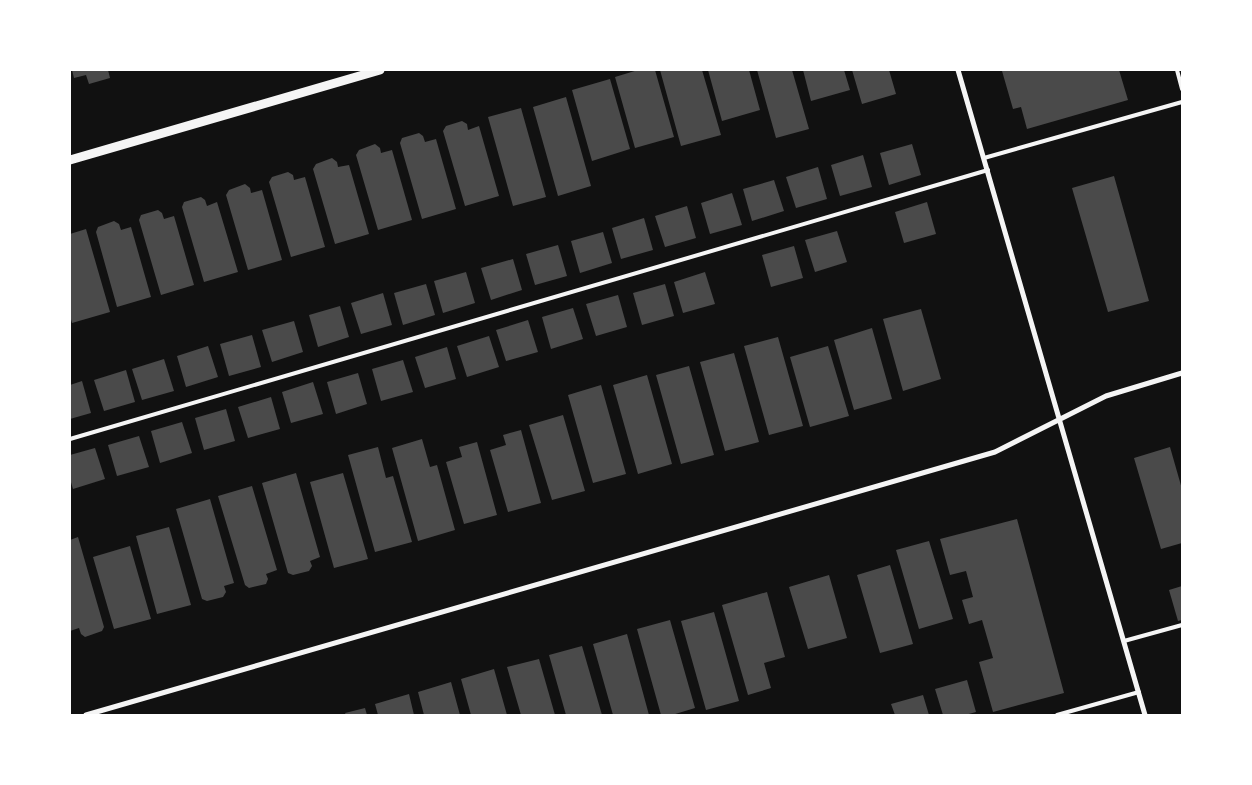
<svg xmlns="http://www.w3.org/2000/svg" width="1252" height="785" font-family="'PT Sans Narrow',sans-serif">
  <rect width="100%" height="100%" fill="#111"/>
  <!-- building -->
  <path fill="#4a4a4a" d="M72 70H108L110 78 89 84 86 75 74 78Z
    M638 70H655L674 137 635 148 615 77Z
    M660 70H702L721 135 681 146Z
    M708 70H749L760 110 722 121Z
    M757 70H792L809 129 776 138Z
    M803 70H844L850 90 811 101Z
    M852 70H889L896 94 862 104Z
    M1004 70H1119L1128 100 1027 129 1021 107 1013 109 1002 71Z
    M610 79 630 149 592 161 572 90Z
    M566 97 591 186 558 196 533 107Z
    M521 108 546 197 513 206 488 117Z
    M462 121 467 124 468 130 479 126 499 196 465 206 443 131 446 126Z
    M419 133 423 136 425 142 436 139 456 209 422 219 400 143 402 138Z
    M375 144 380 148 381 153 392 150 412 220 378 230 356 155 359 150Z
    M912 144 921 175 889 185 880 153Z
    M863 155 872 187 840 196 831 165Z
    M332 158 337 162 338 167 349 165 369 234 335 244 313 169 316 164Z
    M818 167 827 199 796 208 786 177Z
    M288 172 293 175 294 180 305 177 325 247 291 257 269 182 272 177Z
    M1114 176 1149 301 1108 312 1072 188Z
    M774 180 784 211 752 221 743 189Z
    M245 184 250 188 251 193 262 190 282 260 248 270 226 195 229 190Z
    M732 193 742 225 710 234 701 203Z
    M201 197 205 200 207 206 217 202 238 272 204 282 182 207 184 202Z
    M927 202 936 234 904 243 895 212Z
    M687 206 696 238 665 247 655 216Z
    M158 210 162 213 164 219 174 216 194 285 161 295 139 220 141 215Z
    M644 218 653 250 621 259 612 228Z
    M114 221 119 224 121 230 131 227 151 297 117 307 96 232 98 227Z
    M86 229 110 312 72 323 70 316V234Z
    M837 231 847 262 815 272 805 240Z
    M603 232 612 263 580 273 571 241Z
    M558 245 567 276 535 285 526 254Z
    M794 246 803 278 771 287 762 255Z
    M513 259 522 290 491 300 481 268Z
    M466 272 475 303 443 313 434 281Z
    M705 272 715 304 683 313 674 282Z
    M426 284 435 315 403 325 394 293Z
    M665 284 674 316 642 325 633 293Z
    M383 293 392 325 361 334 351 303Z
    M618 295 627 327 596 336 586 304Z
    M340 306 349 337 318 347 309 315Z
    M573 308 583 339 551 349 542 317Z
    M921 309 941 379 903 391 883 319Z
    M528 320 538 352 506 361 496 330Z
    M294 321 303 352 272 362 262 330Z
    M872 328 892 399 854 410 834 340Z
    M252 335 261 367 229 376 220 344Z
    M489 336 499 367 467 377 457 346Z
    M778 337 803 426 769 435 744 346Z
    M208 346 218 377 186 387 177 356Z
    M828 346 849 416 810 427 790 357Z
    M447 347 456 379 425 388 415 357Z
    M734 353 759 442 725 451 700 362Z
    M164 359 174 391 142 400 132 369Z
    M403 360 413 392 381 401 372 369Z
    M689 366 714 455 681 464 656 375Z
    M126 370 135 402 104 411 94 380Z
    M358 373 367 404 336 414 327 382Z
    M647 375 672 464 638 474 613 385Z
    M82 381 91 413 70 419V385Z
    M313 382 323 414 291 423 282 392Z
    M601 385 626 474 593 483 568 395Z
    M271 397 280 429 248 438 238 407Z
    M226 409 235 441 204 450 195 418Z
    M563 415 585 491 552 500 529 425Z
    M182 422 192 453 160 463 151 431Z
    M521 430 541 503 508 512 490 450 506 445 503 435Z
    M139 436 149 467 117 476 108 445Z
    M422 439 430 467 437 465 455 530 418 541 392 448Z
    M477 442 497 515 464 524 446 462 462 457 459 447Z
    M378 447 386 478 393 476 412 542 375 552 348 455Z
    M1170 447 1182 489V543L1161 549 1134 458Z
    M95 448 105 479 73 489 70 479V455Z
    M296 473 320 557 310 561 312 566 309 571 293 575 288 573 262 483Z
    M343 473 368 559 334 568 310 482Z
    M252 486 277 570 266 574 268 579 266 584 249 588 245 585 218 496Z
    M210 499 234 583 224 586 226 592 223 597 207 601 202 599 176 509Z
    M1017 519 1064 693 993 712 979 662 993 658 982 620 969 624 962 600 973 597 966 571 950 575 940 539Z
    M169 527 191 605 157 614 136 536Z
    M78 537 104 627 102 631 85 637 81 634 79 628 70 631V540Z
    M929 541 953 619 919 629 896 550Z
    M130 546 151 619 114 629 93 557Z
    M890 565 913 644 880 653 857 575Z
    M829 575 847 638 808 649 789 587Z
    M1182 586V620L1178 621 1169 590Z
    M767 592 785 657 764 663 771 688 748 695 722 605Z
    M714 612 739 701 706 710 681 621Z
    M670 620 695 708 672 715H661L637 629Z
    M627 634 649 715H613L593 644Z
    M582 646 602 715H566L549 655Z
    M539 659 555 715H521L507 667Z
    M494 669 507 715H471L461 679Z
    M967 680 976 712 965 715H943L935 689Z
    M451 682 460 715H424L418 692Z
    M409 694 414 715H378L375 704Z
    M923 695 929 715H895L891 704Z
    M365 708 367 715H346L345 713Z"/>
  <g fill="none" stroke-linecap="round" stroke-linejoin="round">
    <!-- service -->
    <path stroke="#f5f5f5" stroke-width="4" d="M1177 70 1182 89
      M984 158 1182 102
      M70 439 988 170
      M1124 641 1182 625
      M1057 715 1139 692"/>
    <!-- minor -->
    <path stroke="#f5f5f5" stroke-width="5" d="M958 70 1145 715
      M86 715 995 452 1106 396 1182 373"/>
    <!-- tertiary -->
    <path stroke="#f5f5f5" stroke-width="9" d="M70 160 380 70"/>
  </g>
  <!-- border -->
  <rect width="1252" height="785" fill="none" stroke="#ffffff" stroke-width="142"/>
</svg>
